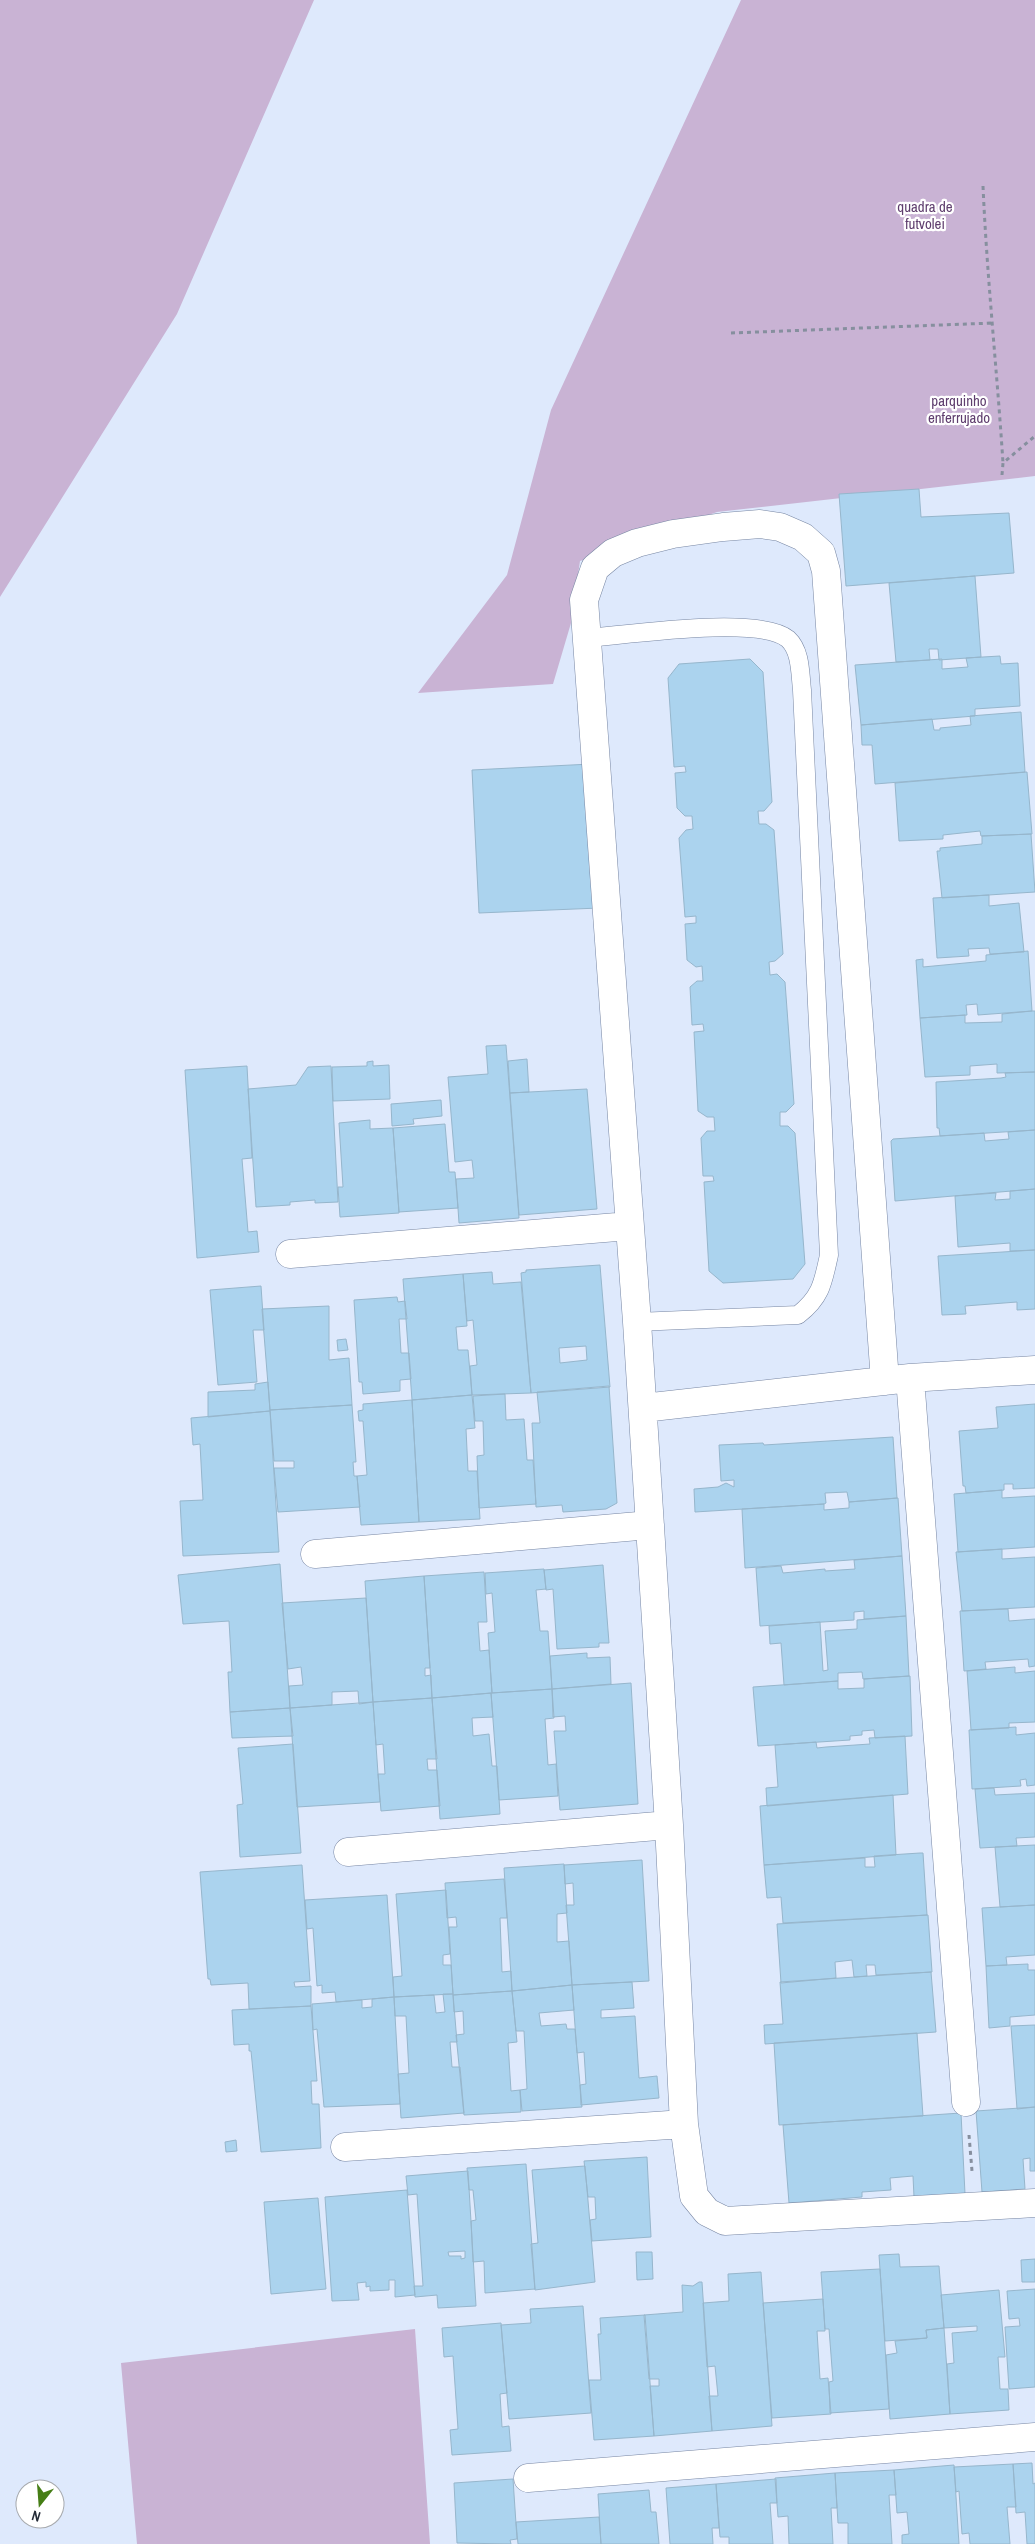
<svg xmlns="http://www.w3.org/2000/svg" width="1035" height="2544" font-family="'Archivo Narrow',sans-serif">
  <rect width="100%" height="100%" fill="#dee9fc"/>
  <!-- green -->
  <path fill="#c9b3d4" d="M0 0H314L177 314 0 597Z
    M741 0H1035V476L717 512 580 561 571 623 553 684 418 693 507 575 551 410Z
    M415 2329 430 2544H137L121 2363Z"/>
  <!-- building -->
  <path fill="#abd3ee" stroke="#96b6cc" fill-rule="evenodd" d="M919 489 921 517 1009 513 1014 573 846 586 839 494Z
    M975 576 981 657 939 660 938 649H929L930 660 896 662 889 583Z
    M1000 656 1001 664 1018 663 1020 706 975 709V716L861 725 855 665 942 659V669L968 667 966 658Z
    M750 659 763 672 772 802 764 811H758L759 824H766L774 830 783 954 775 961 769 962 770 975 777 974 785 982 794 1104 786 1112H780V1126H788L795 1133 805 1264 793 1279 723 1283 709 1271 704 1182 714 1181 713 1176H703L701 1138 707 1131H715L714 1117H707L698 1111 694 1032 704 1031 703 1024 692 1025 690 987 697 981H703L702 966 696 967 687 960 685 924 696 923V916L685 917 679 838 686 830 693 829 692 816H685L677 808 675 773 686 772 685 766 674 767 668 678 679 664Z
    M1021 712 1025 772 875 784 872 745H862L861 725 932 719 934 730H940V728L971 725 970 716Z
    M591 764 599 908 479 913 472 770Z
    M1027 772 1032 834 981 836 980 831 943 835V839L899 841 895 783Z
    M1031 834 1035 892 942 898 937 851H940V848L982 844V836Z
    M989 895V906L1019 903 1024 952 990 954 989 948 968 949 969 956 937 958 933 898Z
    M1028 951 1032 1011 978 1015 977 1004 966 1005 967 1015 920 1018 916 960 923 959V967L986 961V955Z
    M1032 1011H1035V1072L997 1073V1064L970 1066V1075L925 1077 920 1018 965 1015V1023L1002 1022V1014Z
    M506 1045 519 1218 459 1223 456 1179 474 1178 472 1160 455 1162 448 1077 488 1074 486 1046Z
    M527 1059 529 1092 510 1093 508 1061Z
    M373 1061V1066L389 1065 390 1099 333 1101 332 1067 367 1066V1062Z
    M247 1066 252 1158 242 1159 248 1232 257 1231 259 1252 197 1258 185 1070Z
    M331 1066 338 1202 315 1203V1200L290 1202V1205L256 1207 248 1089 296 1085 308 1067Z
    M1035 1072V1130L940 1136 939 1128H937L936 1082 1001 1078 1006 1077 1005 1073Z
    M587 1089 597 1209 519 1215 510 1093Z
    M441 1100 442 1116 413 1119 414 1124 392 1126 391 1104Z
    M370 1120V1129L393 1128 399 1213 340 1217 338 1187H343L339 1123Z
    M445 1124 449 1172H455L458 1208 399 1212 393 1128Z
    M1035 1130V1189L895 1201 891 1141 893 1139 984 1133 985 1141 1009 1139 1008 1132Z
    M1035 1189V1250L1010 1251V1243L958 1247 955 1196 996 1193 995 1200 1010 1199V1191Z
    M1035 1250V1309L1017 1310V1302L965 1306 966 1314 942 1315 938 1256Z
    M600 1265 610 1387 531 1393 521 1273 526 1272V1270ZM586 1346 587 1360 560 1363 559 1348Z
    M492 1272 493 1284 521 1282 531 1393 472 1395 470 1366 477 1365 473 1320 467 1321 463 1274Z
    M463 1274 467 1326 456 1327 458 1350H468L472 1395 412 1400 403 1279Z
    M261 1286 264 1330H253L257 1382 218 1385 210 1290Z
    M397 1297 398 1302 405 1301 407 1319H399L401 1353H409L411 1379 400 1380V1391L363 1394 362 1382H359L354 1300Z
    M329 1306V1360L349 1358 352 1405 270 1410 262 1309Z
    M346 1339 348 1350 338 1351 337 1340Z
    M268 1382 270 1411 208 1417V1392L255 1390V1384Z
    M609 1386 617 1503 606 1509 563 1512 562 1505 536 1507 532 1423H540L537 1392Z
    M505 1394 506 1420 524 1419 527 1460H533L536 1504 479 1508 477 1456 484 1455 483 1421H475L473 1396Z
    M472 1395 475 1428 466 1429 468 1471H477L480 1519 419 1522 412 1400Z
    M412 1400 419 1522 361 1525 357 1476 367 1475 363 1421H359L358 1411 363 1410V1404Z
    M1035 1404V1488L1013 1489V1484H1004V1490L966 1493 965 1486H963L959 1431 998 1428 996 1407Z
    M352 1405 356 1462H353L354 1476H357L360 1507 278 1512 274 1468H294V1461H274L270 1410Z
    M270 1411 279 1552 183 1556 180 1501 203 1500 200 1444 193 1445 191 1418Z
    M893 1437 897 1498 849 1502 847 1492 825 1493 826 1503 824 1504 695 1512 694 1489 718 1487 726 1483 734 1487V1480L721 1481 719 1445 763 1443 764 1445Z
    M1002 1490V1498L1035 1496V1547L958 1552 954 1494Z
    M898 1498 902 1556 745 1568 742 1509 824 1504V1510L849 1508V1502Z
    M1002 1549V1559L1035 1557V1607L962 1611 956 1552Z
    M902 1556 906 1616 864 1619V1611L854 1612V1620L760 1626 756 1568 781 1566 783 1573 825 1569V1571L855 1569 854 1560Z
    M280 1564 290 1708 230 1712 228 1672H232L229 1621 183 1624 178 1575Z
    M603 1565 609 1643H599V1647L557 1649 553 1589 546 1590 544 1570Z
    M544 1569 546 1589 536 1590 540 1631H548L552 1689 492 1693 488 1633 495 1632 492 1593 486 1594 485 1573Z
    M484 1572 487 1622H478L480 1651 489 1650 492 1693 432 1698 424 1576Z
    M424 1576 430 1668H425V1676L431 1675 432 1698 373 1702 365 1581Z
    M366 1598 373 1702 359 1704 358 1691 332 1692V1705L290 1708 289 1686 303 1685 301 1667 288 1669 282 1603Z
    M1008 1609 1009 1621 1035 1619V1666L1029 1667 1028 1659 985 1662 986 1669 964 1671 960 1611Z
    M906 1616 909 1676 863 1679 862 1672 838 1673V1681L784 1685 781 1643 770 1644 769 1626 820 1622 823 1671 828 1670 825 1631 857 1629V1620Z
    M587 1653V1658L610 1657 611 1684 552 1689 550 1656Z
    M1015 1667V1673L1035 1671V1722L1009 1723V1728L971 1730 967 1671Z
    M910 1676 912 1736 875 1738 874 1730 862 1731V1735L850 1736V1740L758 1746 753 1687 838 1681V1689L864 1688V1679Z
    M631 1683 638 1804 560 1810 554 1731H566L565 1716 553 1717 552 1689Z
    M552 1689 554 1718 545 1719 548 1765 556 1764 558 1796 499 1800 491 1693Z
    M491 1693 493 1717 472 1718 473 1736 489 1734 492 1766H497L500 1814 440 1819 432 1698Z
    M432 1698 437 1759H427L428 1770H437L440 1806 381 1811 378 1774H385L383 1744 376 1745 373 1702Z
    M373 1702 380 1802 297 1807 290 1708Z
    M290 1708 293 1736 232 1738 230 1712Z
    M1016 1727V1735L1035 1733V1785L1027 1786 1026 1779 1020 1780 1021 1786 972 1789 969 1730Z
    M905 1736 908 1794 767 1806 766 1788 778 1787 775 1745 816 1742 817 1748 826 1747 870 1744 869 1738Z
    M293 1744 301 1853 240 1857 237 1805 243 1804 238 1748Z
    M994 1788 995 1795 1035 1793V1837L1016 1838 1017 1846 980 1848 975 1789Z
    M893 1795 896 1855 764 1865 760 1806Z
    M1035 1845V1905L1000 1907 995 1847Z
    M920 1853H923L927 1915 783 1923 781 1897 767 1898 764 1865 865 1858V1867H875L874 1856Z
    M642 1860 649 1981 572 1985 566 1905H574L573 1883 565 1884 564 1865Z
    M564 1864 567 1913 557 1914V1942L569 1941 572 1985 512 1991 504 1868Z
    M302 1865 310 1981 294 1982 295 1987 311 1986V2006L249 2009 248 1983 211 1985 210 1979H208L200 1872Z
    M504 1879 507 1918H500L502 1972 511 1971 512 1991 453 1995 449 1927H457L456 1917 447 1918 445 1883Z
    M446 1890 450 1954 443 1955V1965H451L453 1994 394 1997 393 1977 402 1976 396 1894Z
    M387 1895 394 1997 336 2002 335 1992 322 1993V1985L317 1986 313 1928 307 1929 305 1900Z
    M1035 1905V1955L1006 1957 1007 1965 986 1966 982 1908Z
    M928 1915 932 1972 876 1975 875 1965H866L867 1976 854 1977 852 1960 835 1962 836 1978 781 1983 777 1924Z
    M1028 1964V1970H1035V2015L1010 2017V2026L989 2028 986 1966Z
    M931 1972 936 2032 765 2044 764 2025 783 2024 780 1982Z
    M632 1982 634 2008 601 2010V2018L635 2016 639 2078 657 2076 659 2098 581 2105 580 2085 586 2084 584 2052 577 2053 572 1985Z
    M572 1985 574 2010 539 2013 541 2026 566 2024 567 2029H575L582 2107 522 2111 520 2090 527 2089 524 2031H516L512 1991Z
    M512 1991 517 2042 508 2043 511 2091 520 2090 521 2112 464 2115 456 2035 464 2034 463 2011 454 2012 453 1995Z
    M443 1994H453L457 2042H450L452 2067H460L464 2113 401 2118 398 2074 409 2073 406 2016H395L394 1997 434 1995 436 2013 445 2012Z
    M394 1997 400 2104 324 2107 317 2029 313 2030 312 2004 362 2000V2008L372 2007V1999Z
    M311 2006 317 2081H311L312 2104H319L321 2148 261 2152 251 2051H249V2044L234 2045 232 2010Z
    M1035 2025V2107L1017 2109 1011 2026Z
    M917 2033 923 2116 779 2125 774 2043Z
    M1035 2107V2171H1030V2158L1023 2159 1025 2189 982 2192 976 2111Z
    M961 2113 965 2194 914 2197 913 2176 890 2178 891 2190 862 2192V2197L789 2203 783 2125Z
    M236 2140 237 2151 226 2152 225 2142Z
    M647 2157 651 2237 592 2241 590 2220 596 2219 595 2197H588L584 2161Z
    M526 2164 535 2289 485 2293 484 2261 473 2262 471 2221 476 2220 473 2190H469L467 2168Z
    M585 2166 595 2282 535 2290 531 2244 538 2243 532 2170Z
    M468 2171 476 2306 438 2308 437 2295 415 2297 414 2286H423L417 2194 408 2195 406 2176ZM465 2251V2258L461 2259V2256H449L448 2252Z
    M407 2190 415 2295 395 2297V2280H389V2290L370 2291V2286L366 2287V2282L357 2283 359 2300 332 2301 325 2197Z
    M318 2198 326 2289 271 2294 264 2202Z
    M636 2252H652L653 2279 637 2280Z
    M899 2254 900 2267 939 2266 944 2328 926 2330 927 2338 885 2341 879 2255Z
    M1035 2259V2282H1022L1021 2260Z
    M880 2269 889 2409 830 2413 829 2382 833 2381 829 2329H825L821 2272Z
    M761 2272 772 2426 712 2431 709 2396H718L715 2366 707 2367 703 2303 729 2301 728 2274Z
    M699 2282H702L712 2431 654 2436 650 2386H659V2379H649L644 2315 683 2312 682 2285 693 2286Z
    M1035 2289V2387L1009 2389 1005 2327 1020 2326 1019 2318 1009 2319 1007 2291Z
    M999 2290 1005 2357H998L1000 2389H1008L1009 2410 950 2414 947 2364 954 2363 952 2333 977 2331V2326L944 2328 941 2295Z
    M823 2299 825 2331H817L820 2379 828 2378 831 2414 772 2418 763 2303Z
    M583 2306 591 2413 509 2419 501 2325 531 2323 530 2309Z
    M645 2315 654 2436 594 2440 589 2380H601L598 2334H601L600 2318Z
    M501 2323 507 2393 500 2394 502 2427 509 2426 511 2451 452 2455 450 2430 458 2429 453 2356 444 2357 442 2328Z
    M944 2328 950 2414 890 2419 886 2355 897 2353 895 2341 927 2338 926 2330Z
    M1032 2463 1033 2484 1035 2483V2544H1027L1025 2512 1016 2513 1013 2464Z
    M1013 2464 1016 2507H1007L1010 2544H970L969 2533 962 2534 959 2491 956 2492 954 2467Z
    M954 2465 959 2544H902V2535L909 2534 907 2512 897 2513 894 2470Z
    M894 2470 896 2495H889L892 2544H848V2523H838L835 2473Z
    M835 2473 837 2508H831L833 2544H789L788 2516 778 2517 775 2478Z
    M513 2479 517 2539 510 2540 511 2544 457 2543 454 2483Z
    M776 2479 777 2503H770L773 2544H729V2537H720L716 2484Z
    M716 2484 719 2528H712L713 2544H670L666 2488Z
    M649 2490 651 2512H656L659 2544H601L598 2494Z
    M599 2517 601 2544H518L516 2522Z"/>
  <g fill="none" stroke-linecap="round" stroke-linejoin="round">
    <defs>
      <path id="service" d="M587 638C626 635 760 615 788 639 801 651 800 673 802 690L829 1255C823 1283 821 1297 798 1315L637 1322"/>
      <path id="minor" d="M290 1254 629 1226
        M910 1378 966 2102
        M885 1381 826 571 821 553 803 537 780 527 760 524 723 527 673 534 637 543 613 553 595 568 584 600 637 1322 669 1825 684 2124 694 2196 707 2212 725 2221 1035 2203
        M643 1408 910 1378 1035 1370
        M315 1554 650 1525
        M348 1852 669 1825
        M345 2147 684 2124
        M528 2478 1035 2437"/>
    </defs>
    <!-- service casing -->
    <use href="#service" stroke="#7786a3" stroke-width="19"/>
    <!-- minor casing -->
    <use href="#minor" stroke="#7786a3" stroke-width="29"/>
    <!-- path -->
    <path stroke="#868f9e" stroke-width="3" stroke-dasharray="4 4" stroke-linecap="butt" d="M983 186C987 278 997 370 1003 463
      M731 333 993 323
      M1002 475 1003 463 1035 436
      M969 2135 972 2171"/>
    <!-- service -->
    <use href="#service" stroke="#fff" stroke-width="18"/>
    <!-- minor -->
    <use href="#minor" stroke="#fff" stroke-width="28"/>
  </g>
  <g text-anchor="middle" stroke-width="4.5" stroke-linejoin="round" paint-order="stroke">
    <!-- park labels -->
    <g font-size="15" fill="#5f3e6e" stroke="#fff">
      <text x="925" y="212">quadra de<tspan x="925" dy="17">futvolei</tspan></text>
      <text x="959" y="406">parquinho<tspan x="959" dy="17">enferrujado</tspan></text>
    </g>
  </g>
  <!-- north arrow -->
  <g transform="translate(40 2504) rotate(197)"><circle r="24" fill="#ffffff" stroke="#a8abaf"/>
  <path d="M0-4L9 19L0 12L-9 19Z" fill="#467e16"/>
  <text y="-8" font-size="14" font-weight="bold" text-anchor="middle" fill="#252c38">N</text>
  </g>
</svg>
